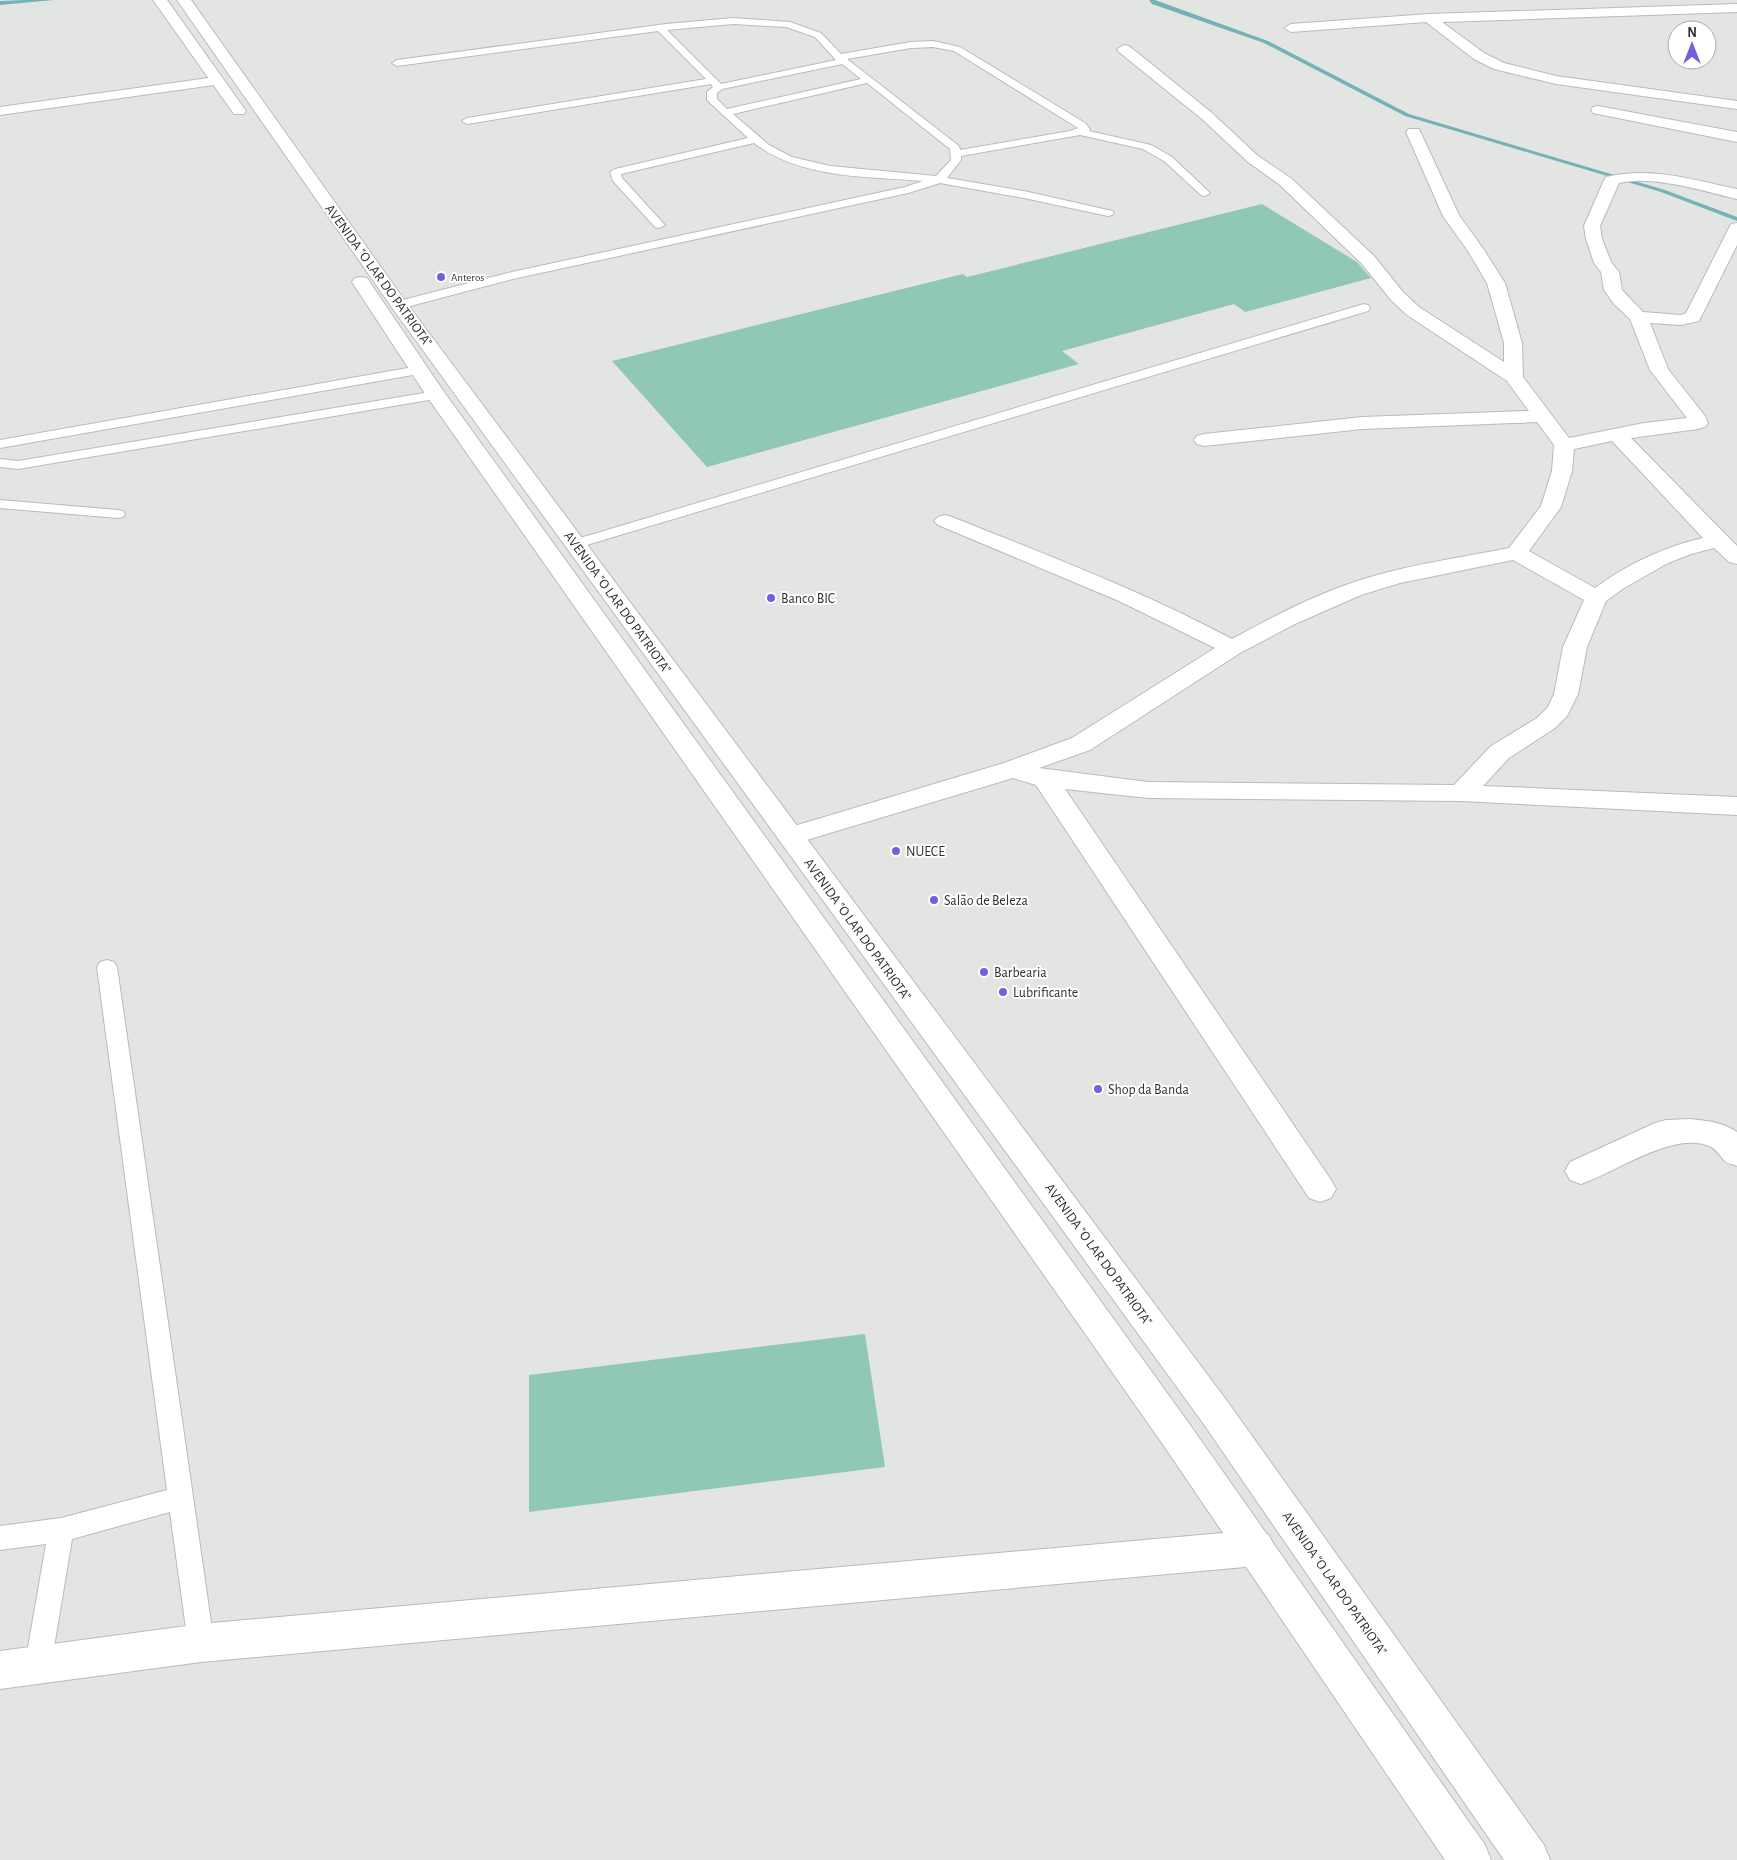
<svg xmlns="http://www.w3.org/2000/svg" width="1737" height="1860" font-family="'Alegreya Sans',sans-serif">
  <rect width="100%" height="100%" fill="#e3e5e3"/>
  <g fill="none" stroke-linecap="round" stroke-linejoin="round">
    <!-- stream -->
    <path fill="#75b2b6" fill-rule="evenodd" d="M24 0H54L0 5V1Z
      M1149 0H1155L1268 41 1409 114 1665 190 1737 217V221L1661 192 1405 116 1264 43 1152 4Z"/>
  </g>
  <!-- building -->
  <path fill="#90c7b5" d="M1262 204 1357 262 1371 278 1245 312 1234 304 1062 351 1079 364 707 467 612 361 963 274 967 277Z
    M865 1334 885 1467 529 1512V1375Z"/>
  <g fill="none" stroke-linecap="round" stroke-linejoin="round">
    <defs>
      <path id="service" d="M733 18 790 22 821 33 841 54 911 42 933 41 960 47 1085 123 1090 129 1089 131 1151 145 1172 157 1210 193 1205 196 1201 195 1164 161 1143 149 1080 135 961 156V160L947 178 1024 191 1112 211 1114 213 1112 215 1108 216 1024 198 940 183 908 193 513 279 399 309 395 308 393 305 395 302 512 272 905 187 923 181C867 176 801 179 754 143L621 174 622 178 663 223 665 225 659 228 655 227 613 181 610 172 615 169 748 138 707 100V92L713 87 711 84 467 124 462 121 467 118 706 79 658 31 397 66 392 63 397 60 666 24ZM733 24 786 27 815 37 836 60 721 84 667 30ZM933 47 954 51 1078 128 1070 131 960 150 959 146 847 59 911 48ZM842 64 861 79 727 109 717 99V93L722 89ZM867 83 950 149 951 160 936 176 830 166 792 157 769 145 733 114Z
        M1364 304 1368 305 1370 308 1368 311 580 547H570L568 544 570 541Z
        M419 366 424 367 425 370 424 373 0 448V440Z
        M436 391 441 392 443 395 441 398 18 469 0 467V459L18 461Z
        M0 500 118 510 123 511 125 514 123 517 118 518 0 508Z
        M107 960 114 962 117 967 214 1643 210 1652 201 1656 192 1652 188 1643 170 1512 72 1539 51 1665 47 1674 38 1678 29 1674 25 1665 46 1544 0 1550V1526L61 1518 167 1490 97 967 100 962Z"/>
      <path id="minor" d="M1737 4V12L1442 22 1484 53 1504 63 1556 76 1737 101V109L1556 84 1494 69 1474 59 1426 22 1291 32 1284 28 1291 24 1429 14Z
        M1124 45 1129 46 1212 113 1258 156 1292 179 1374 256 1403 292 1419 307 1504 362V343L1487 283 1468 251 1443 216 1406 132 1409 129H1419L1459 215 1484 250 1505 283 1522 343 1523 377 1569 438 1644 423 1687 418 1650 370 1630 319 1614 304 1604 290 1601 272 1594 263 1586 239 1584 226 1604 180 1606 177C1650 166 1694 180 1737 189V199C1702 191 1654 175 1619 183L1600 226 1602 239 1611 262 1619 272 1622 290 1643 312 1681 315 1686 313 1729 228 1731 224 1737 223V245L1699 321 1681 325 1650 323 1668 369 1705 416 1708 423 1705 427 1698 429 1631 438 1737 546V564L1729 562 1714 548 1691 554 1668 563 1624 588 1606 601 1587 647 1578 694 1567 716 1555 728 1509 758 1483 786 1737 797V815L1461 801 1148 798 1065 789 1331 1180 1336 1189 1331 1198 1320 1202 1309 1198 1036 785 1013 778 790 845 781 842 777 836 781 830 1004 763 1072 738 1215 648 1119 601 938 525 934 521 938 517 945 515 952 517C1047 555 1142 591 1232 639 1269 619 1306 599 1346 585 1398 566 1454 559 1509 548L1541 506 1552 471 1554 445 1537 422 1362 429 1204 446 1197 444 1194 440 1197 436 1204 434 1362 417 1529 411 1507 381 1407 315 1391 300 1362 264 1280 185 1248 162 1202 119 1119 52 1117 49ZM1612 441 1703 538C1663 547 1628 564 1595 588L1529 551 1561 507 1572 471 1574 449ZM1513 560 1584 600 1563 647 1554 694 1548 707 1537 718 1491 746 1454 785 1148 782 1039 768 1090 750 1240 653 1295 624 1361 595 1400 583Z
        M216 77 221 78 223 81 221 84 0 115V107Z
        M1598 106 1737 132V142L1593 113 1591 110 1593 107Z
        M1690 1119C1708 1121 1722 1122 1737 1132V1166C1734 1164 1729 1164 1726 1162 1720 1157 1717 1149 1709 1146 1673 1131 1616 1172 1581 1184L1570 1180 1565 1171 1570 1162 1655 1123 1666 1120Z
        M1256 1530 1269 1535 1275 1548 1269 1561 1256 1566 201 1662 0 1689V1651L201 1624Z"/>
      <path id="secondary" d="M153 0H167L246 111 244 114H234Z
        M177 0H191L405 301 1227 1401 1544 1845 1550 1860H1504L1203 1423 393 309Z
        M361 277 367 278 444 392 1188 1422 1485 1845 1491 1860H1445L1164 1446 426 395 352 282 355 278Z"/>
    </defs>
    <!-- service casing -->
    <use href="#service" stroke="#b9bbb9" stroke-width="2"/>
    <!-- minor casing -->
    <use href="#minor" stroke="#b9bbb9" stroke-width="2"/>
    <!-- secondary casing -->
    <use href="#secondary" stroke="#b9bbb9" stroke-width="2"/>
    <!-- service -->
    <use href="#service" fill="#fff" fill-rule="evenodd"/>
    <!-- minor -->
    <use href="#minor" fill="#fff" fill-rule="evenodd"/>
    <!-- secondary -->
    <use href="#secondary" fill="#fff" fill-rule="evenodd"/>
  </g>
  <!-- markers -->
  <g fill="#755fda" stroke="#fff" stroke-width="2">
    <circle cx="441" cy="277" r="5"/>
    <circle cx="771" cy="598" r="5"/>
    <circle cx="896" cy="851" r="5"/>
    <circle cx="934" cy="900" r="5"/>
    <circle cx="984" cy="972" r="5"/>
    <circle cx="1003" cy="992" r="5"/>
    <circle cx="1098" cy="1089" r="5"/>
  </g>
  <g text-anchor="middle" stroke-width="4" stroke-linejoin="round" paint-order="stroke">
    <!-- far-poi labels -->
    <g font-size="11" fill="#303030" stroke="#fff" text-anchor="start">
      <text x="451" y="281">Anteros</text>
    </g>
    <!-- street labels -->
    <g font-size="14" fill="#303030" stroke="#fff">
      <text transform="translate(379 275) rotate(54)" y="5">AVENIDA "O LAR DO PATRIOTA"</text>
      <text transform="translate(618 602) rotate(54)" y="5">AVENIDA "O LAR DO PATRIOTA"</text>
      <text transform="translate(858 929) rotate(54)" y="5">AVENIDA "O LAR DO PATRIOTA"</text>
      <text transform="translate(1099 1254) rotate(54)" y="5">AVENIDA "O LAR DO PATRIOTA"</text>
      <text transform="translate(1335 1583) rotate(55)" y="5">AVENIDA "O LAR DO PATRIOTA"</text>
    </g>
    <!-- poi labels -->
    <g font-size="14" fill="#303030" stroke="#fff" text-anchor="start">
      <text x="781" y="603">Banco BIC</text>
      <text x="906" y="856">NUECE</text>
      <text x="944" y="905">Salão de Beleza</text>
      <text x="994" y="977">Barbearia</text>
      <text x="1013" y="997">Lubrificante</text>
      <text x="1108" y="1094">Shop da Banda</text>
    </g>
  </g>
  <!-- north arrow -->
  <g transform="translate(1692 45)"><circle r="24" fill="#ffffff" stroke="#acacac"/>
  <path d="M0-4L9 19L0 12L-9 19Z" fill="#755fda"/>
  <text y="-8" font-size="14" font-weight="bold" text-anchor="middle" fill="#303030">N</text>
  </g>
</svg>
